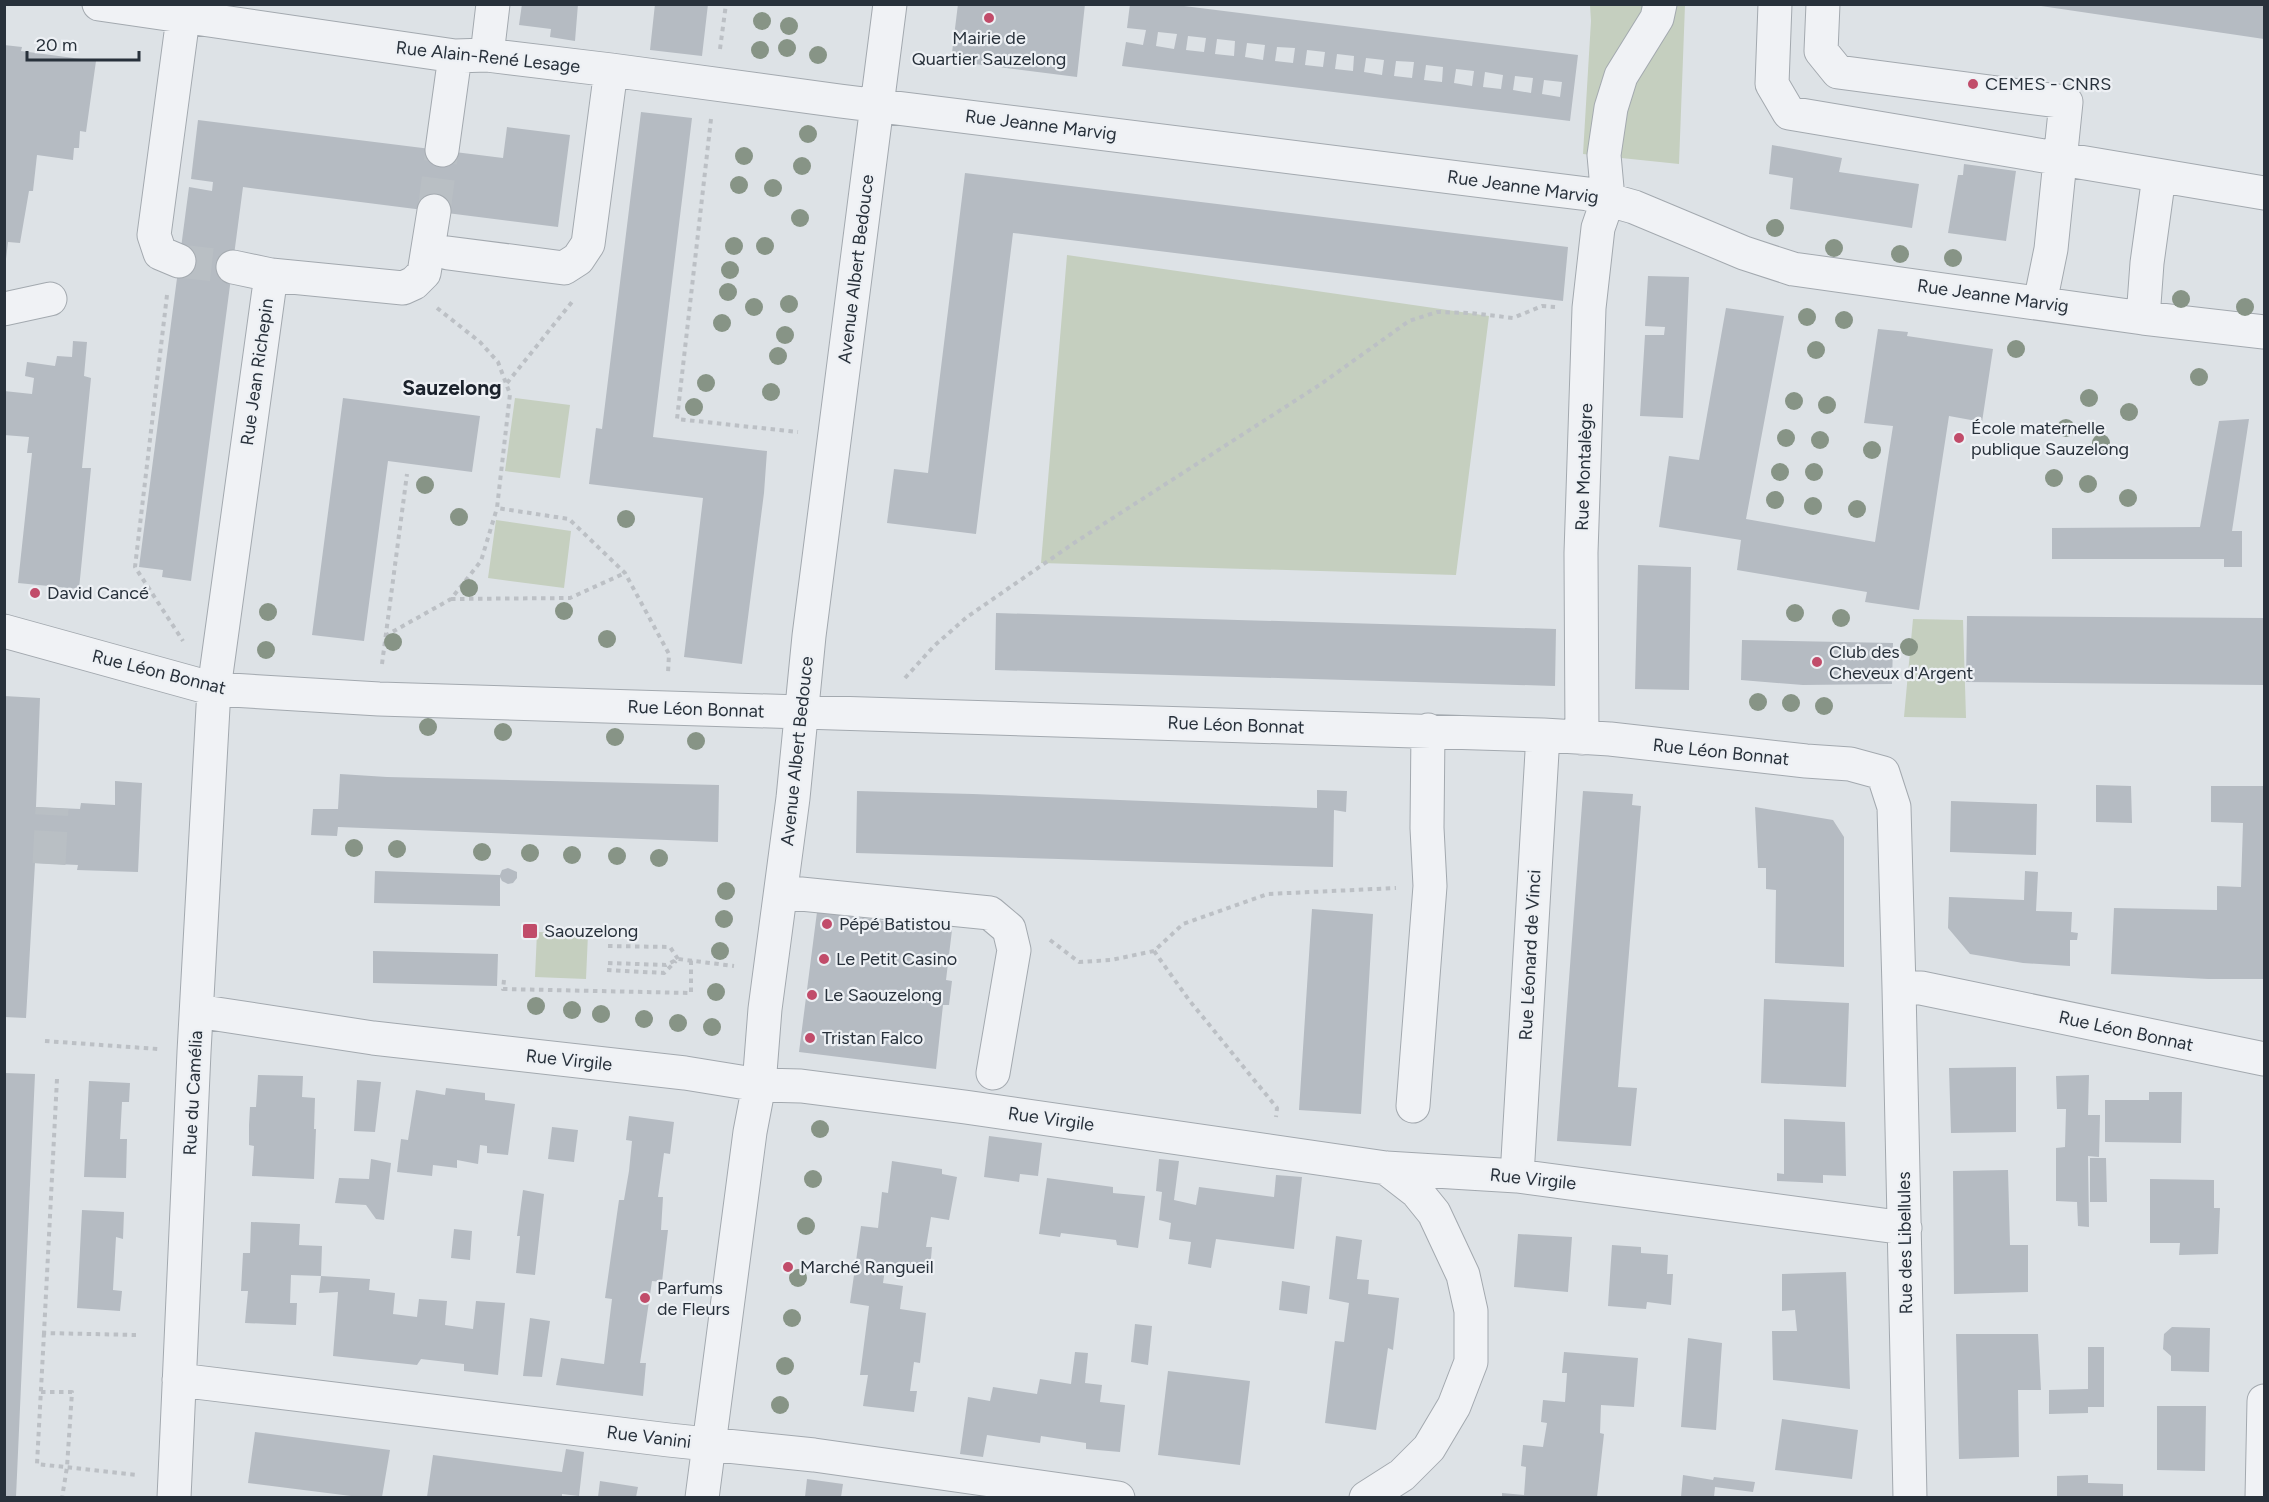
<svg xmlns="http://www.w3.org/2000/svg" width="2269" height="1502" font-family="Figtree,sans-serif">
  <rect width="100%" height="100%" fill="#dde2e6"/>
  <!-- green -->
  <path fill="#c5cfbf" d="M1590 5H1685L1679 164 1583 154 1591 21Z
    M1067 255 1489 316 1456 575 1041 563Z
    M515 398 570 405 560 478 505 471Z
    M496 520 571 531 564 588 488 578Z
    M1913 619 1963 620 1966 718 1904 717Z
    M537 932 588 934 586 979 535 977Z"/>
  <!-- building -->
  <path fill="#b5bbc2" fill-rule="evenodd" d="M522 4H578L575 41 550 37 551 29 519 25Z
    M655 4H708L702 56 650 50Z
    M958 4H1085L1077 77 951 61Z
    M1130 4H1168L1578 55 1570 121 1122 66 1126 42 1143 45 1146 30 1127 28ZM1158 32 1177 34 1174 49 1156 46ZM1188 36 1206 38 1204 52 1186 50ZM1217 39 1235 41 1234 56 1215 54ZM1247 43 1265 45 1263 60 1245 57ZM1277 47 1295 48 1293 63 1275 61ZM1307 50 1325 52 1323 67 1305 65ZM1337 54 1354 56 1353 71 1335 69ZM1366 58 1384 60 1382 75 1364 72ZM1396 61 1414 62 1412 78 1394 76ZM1426 65 1443 67 1442 82 1424 80ZM1456 69 1474 71 1472 86 1454 83ZM1485 72 1503 75 1501 89 1483 87ZM1515 76 1533 78 1531 93 1513 90ZM1544 80 1562 82 1560 97 1542 94Z
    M2041 4H2264V39L2041 6Z
    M4 45 22 47 21 51 96 61 86 132 80 131 79 148H74L73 160 37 155 33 191H29L20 243 8 242 6 259Z
    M641 112 692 118 653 437 767 451 764 493 742 664 684 657 703 498 589 484 596 428 602 429Z
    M198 120 503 158 507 127 570 135 558 227 243 187 191 581 162 577 163 570 139 567 189 187 212 191 213 182 191 179Z
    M1772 145 1842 158 1839 172 1919 184 1912 228 1790 209 1793 178 1769 174Z
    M1964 164 2016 171 2006 241 1948 233 1958 175H1963Z
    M965 173 1568 247 1563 301 1013 233 976 534 887 523 894 469 928 473Z
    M1648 276 1689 277 1683 418 1640 416 1645 335H1664L1665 327 1645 326Z
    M1726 308 1784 316 1746 519 1875 542 1893 426 1864 423 1878 329 1908 332 1907 336 1993 349 1982 422 1949 416 1919 610 1865 602 1867 592 1737 570 1741 540 1659 527 1669 456 1699 460Z
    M73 341 87 342 84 376 91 378 82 468H91L79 589 18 583 32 453H27L29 437 4 435V391L32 394 34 378 25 376 27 362 55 366 57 356 72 357Z
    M343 398 480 416 472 472 388 461 364 641 312 635Z
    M2249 419 2232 531H2242V567H2224V559H2052V528L2200 527 2219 421Z
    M1638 565 1691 567 1689 690 1635 689Z
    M996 613 1556 629 1555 686 995 670Z
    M1967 616 2264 618V685L1966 682Z
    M1742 640 1893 643 1892 684 1803 685 1741 680Z
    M4 696 40 698 36 807 80 809 81 803 115 805V781L142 783 138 872 77 870 78 865 35 863 26 1018 4 1017Z
    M340 774 387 777 719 785 718 842 338 827 337 836 311 835 313 809H338Z
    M2096 785 2131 786 2132 823 2096 822Z
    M2211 786H2264V979H2208L2111 974 2114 908 2217 910V886L2241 887 2243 823 2211 822Z
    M1317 790 1347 791 1346 812 1334 810 1333 867 856 853 857 791 973 794 1317 808Z
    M1583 791 1633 794 1632 805 1641 806 1618 1087 1637 1088 1631 1146 1557 1141Z
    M1951 801 2037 804 2036 855 1950 852Z
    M1755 807 1833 820 1844 837V967L1775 963 1776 890 1766 889V868H1758Z
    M508 868 517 872V878L513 883 508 884 502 881 500 877V906L374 903 375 871 500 875 502 870Z
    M2025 871 2038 872 2036 911 2072 912 2071 932 2078 933 2077 940H2070V966L2023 963 1970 954 1948 928 1949 897 2024 900Z
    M1312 909 1373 914 1361 1114 1299 1110Z
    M817 912 952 930 946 980 952 981 949 1005H943L936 1069 799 1052Z
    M373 951 498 954 497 986 373 983Z
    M1764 999 1849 1003 1846 1087 1761 1083Z
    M2016 1067V1132L1951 1133 1949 1068Z
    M4 1073 35 1074 16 1497H4Z
    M258 1075 303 1076 302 1097 315 1098 314 1129H316L314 1179 252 1176 254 1146 249 1145V1125L250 1107H256Z
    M2089 1075 2088 1115H2100L2099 1157 2088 1156 2089 1227 2078 1226 2077 1202 2056 1201V1148L2065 1147 2066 1109H2057L2056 1076Z
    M357 1080 381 1082 375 1132 354 1131Z
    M89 1081 130 1083 129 1102H122L120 1139H127L126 1178 84 1177Z
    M446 1088 485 1093V1100L515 1104 508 1155 487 1153V1146L480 1145 478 1164 457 1160V1168L433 1165 432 1176 397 1172 401 1139 408 1140 416 1090 445 1095Z
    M2149 1092H2182L2181 1143 2105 1142V1100H2149Z
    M629 1116 674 1122 670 1154 664 1153 658 1197H663L661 1230H668L662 1282 652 1281 640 1363H646L643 1396 556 1385 561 1358 604 1364 612 1299 605 1298 619 1200H624L629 1171 632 1141 626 1140Z
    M1784 1119 1845 1122 1846 1176 1823 1175V1183L1777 1181V1173L1784 1174Z
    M552 1127 578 1130 574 1162 548 1159Z
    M989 1136 1042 1143 1038 1176 1020 1174 1019 1182 984 1177Z
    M2090 1158H2106L2107 1202H2090Z
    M371 1159 391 1163 384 1220 376 1219 366 1205 335 1203 339 1178 369 1179Z
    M1159 1159 1179 1161 1174 1200 1196 1205 1199 1187 1274 1197 1276 1175 1302 1177 1294 1249 1216 1239 1211 1268 1188 1264 1191 1242 1169 1239 1171 1223 1159 1220 1162 1192 1156 1191Z
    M892 1161 942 1169V1174L957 1177 949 1220 931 1217 926 1247H932L930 1270 886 1263 883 1283 903 1286 900 1309 926 1313 920 1363 914 1362 910 1391H917L914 1412 863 1406 868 1375H860L869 1306 850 1303 861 1226 878 1228 882 1192 888 1193Z
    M2008 1170 2010 1245H2028V1292L1954 1294 1953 1171Z
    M1047 1178 1113 1187V1193L1145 1196 1138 1248 1117 1245 1116 1240 1061 1233 1060 1237 1039 1234Z
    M2150 1179 2214 1180V1208H2220L2218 1254 2179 1255 2180 1243H2150Z
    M523 1190 544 1194 535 1275 516 1273 520 1236H517Z
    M82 1210 124 1212 123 1239 116 1237 113 1290 122 1291 120 1311 77 1308Z
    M251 1222 300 1224 299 1245 322 1246 321 1276 370 1279 369 1290 395 1293 393 1314 417 1317 419 1299 447 1301 445 1325 473 1329 476 1301 505 1303 498 1375 464 1371V1364L421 1359 417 1365 333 1356 338 1292 319 1293 321 1276 291 1275 290 1303H297L296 1325 245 1323 248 1291H241L243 1253H250Z
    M454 1229 472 1231 470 1260 451 1258Z
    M1518 1234 1572 1237 1568 1292 1514 1287Z
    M1336 1236 1362 1240 1357 1279 1369 1280 1368 1294 1399 1298 1393 1350 1388 1348 1376 1430 1325 1423 1335 1341 1344 1342 1349 1303 1329 1299Z
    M1612 1245 1641 1247V1253L1668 1255 1667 1274H1673L1671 1305 1647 1302 1646 1309 1608 1306Z
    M1846 1272 1850 1389 1773 1380 1772 1331H1797L1795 1310 1782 1311V1274Z
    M1282 1281 1310 1286 1307 1314 1279 1310Z
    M530 1318 550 1321 542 1377 523 1376Z
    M1135 1324 1152 1326 1148 1365 1131 1362Z
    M2172 1327 2210 1328 2209 1372 2171 1371V1356L2163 1349 2164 1334Z
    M1956 1334H2038L2041 1390H2018L2019 1457 1959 1459Z
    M1688 1338 1722 1343 1716 1430 1681 1427Z
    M2088 1347H2104V1407H2088V1413L2049 1414V1390L2088 1389Z
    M1075 1352 1088 1353 1085 1383 1102 1385 1100 1402 1125 1405 1120 1452 1086 1449V1443L1041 1436 1040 1443 987 1435 983 1457 960 1454 968 1397 990 1401 993 1387 1037 1394 1040 1379 1071 1384Z
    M1564 1352 1638 1358 1634 1407 1601 1405 1600 1433 1604 1434 1597 1497H1502V1493L1524 1495 1526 1467 1521 1466 1523 1445 1543 1447 1547 1423 1541 1422 1543 1400 1565 1402 1567 1373H1562Z
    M1168 1371 1250 1381 1240 1465 1158 1455Z
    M2157 1406H2206L2205 1471 2157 1470Z
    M1782 1419 1858 1430 1852 1479 1775 1470Z
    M255 1432 390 1450 382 1497H359L248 1483Z
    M566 1449 584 1452 579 1496 562 1494V1497H427L433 1455 562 1472Z
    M1683 1475 1713 1480 1714 1477 1755 1482 1753 1492 1715 1487 1714 1497H1681Z
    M2088 1475V1483L2123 1484V1497H2057V1476Z
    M807 1479 843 1484 841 1497H805Z
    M600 1481 638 1487 636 1497H598Z"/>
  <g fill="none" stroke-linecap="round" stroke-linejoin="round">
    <!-- minor-tunnel -->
    <path stroke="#b9bfc4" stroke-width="33" stroke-dasharray="33 16" stroke-linecap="butt" d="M434 211 442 150
      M179 261 233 267
      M49 864 52 808"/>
    <defs>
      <path id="minor" d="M99 4 455 56 487 55 611 70 840 101 1588 194 1634 207 1744 253 1793 269 2143 318 2264 332
        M1775 4 1772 84 1789 113 2264 193
        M1823 4 1821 51 1838 72 2066 102 2051 249 2040 303
        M487 55 493 4
        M442 150 455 56
        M448 253 564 268 578 259 588 244 611 70
        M179 261 160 253 154 235 183 18
        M233 267 271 275
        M4 309 50 299
        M2143 318 2147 263 2159 176
        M4 631 214 689 379 699 1543 735 1610 739 1806 761 1850 764 1883 773 1894 807 1899 988H1921L2264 1059
        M1582 738 1581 553 1589 308 1598 228 1608 199 1604 155 1611 108 1621 76 1657 18 1660 4
        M781 892 990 913 1009 929 1014 950 993 1073
        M1899 988 1910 1498
        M197 1011 373 1038 685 1073 759 1085 801 1086 965 1107 1386 1168 1517 1176 1905 1228
        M1413 1106 1430 886 1427 828 1428 730
        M1517 1176 1543 735
        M179 1380 669 1440 814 1455 1118 1498
        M174 1498 194 1052 214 689 271 275 403 288 414 283 424 273 434 211
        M702 1498 750 1132 759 1085 765 1009 793 798 809 636 890 4
        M1366 1498 1402 1475 1429 1448 1454 1406 1471 1362V1311L1463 1275 1434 1213 1417 1192 1386 1168
        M2262 1498 2264 1401"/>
    </defs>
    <!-- minor casing -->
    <use href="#minor" stroke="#a3a9af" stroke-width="35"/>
    <!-- path -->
    <path stroke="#bcc0c5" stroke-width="4" stroke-dasharray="4.5 4.5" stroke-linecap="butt" d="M720 49 726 4
      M711 119 677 419 798 432
      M167 295 135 567 183 641
      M437 308 480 342 498 362 510 394 497 508 569 519 625 573 669 654 668 673
      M507 383 572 302
      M451 599 570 598 625 573
      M385 636 451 599 481 561 497 508
      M382 664 407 474
      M905 678 934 646 967 617 1074 543 1321 384 1409 321 1437 312 1471 313 1513 318 1542 306 1555 307
      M1050 940 1079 962 1111 960 1154 951 1183 924 1268 894 1396 888
      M608 946 670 947 678 959
      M1154 951 1189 1000 1277 1108 1276 1117
      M608 963 666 965 678 959 734 966
      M607 970 664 973 676 961
      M504 980 503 989 691 993V960
      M45 1041 158 1049
      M57 1079 44 1333 136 1335
      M44 1333 37 1464 138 1475
      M41 1392H72L67 1467 62 1498"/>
    <!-- minor -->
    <use href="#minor" stroke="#f0f2f5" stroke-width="33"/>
  </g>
  <!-- trees -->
  <g fill="#879486">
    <circle cx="762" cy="21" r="9"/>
    <circle cx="789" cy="26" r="9"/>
    <circle cx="787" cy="48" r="9"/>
    <circle cx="760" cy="50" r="9"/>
    <circle cx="818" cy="55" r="9"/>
    <circle cx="808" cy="134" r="9"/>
    <circle cx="744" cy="156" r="9"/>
    <circle cx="802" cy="166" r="9"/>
    <circle cx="739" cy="185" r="9"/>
    <circle cx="773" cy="188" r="9"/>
    <circle cx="800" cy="218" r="9"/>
    <circle cx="1775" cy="228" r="9"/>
    <circle cx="734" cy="246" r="9"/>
    <circle cx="765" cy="246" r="9"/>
    <circle cx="1834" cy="248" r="9"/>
    <circle cx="1900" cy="254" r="9"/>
    <circle cx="1953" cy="258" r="9"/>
    <circle cx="730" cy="270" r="9"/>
    <circle cx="728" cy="292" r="9"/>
    <circle cx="2181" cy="299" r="9"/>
    <circle cx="789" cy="304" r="9"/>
    <circle cx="754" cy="307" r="9"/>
    <circle cx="2245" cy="307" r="9"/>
    <circle cx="1807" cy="317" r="9"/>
    <circle cx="1844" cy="320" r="9"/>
    <circle cx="722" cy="323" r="9"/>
    <circle cx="785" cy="335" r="9"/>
    <circle cx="2016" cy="349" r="9"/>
    <circle cx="1816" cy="350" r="9"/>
    <circle cx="778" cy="356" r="9"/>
    <circle cx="2199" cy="377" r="9"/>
    <circle cx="706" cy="383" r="9"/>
    <circle cx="771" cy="392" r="9"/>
    <circle cx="2089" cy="398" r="9"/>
    <circle cx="1794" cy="401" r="9"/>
    <circle cx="1827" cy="405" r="9"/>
    <circle cx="694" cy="407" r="9"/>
    <circle cx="2129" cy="412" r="9"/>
    <circle cx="2066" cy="428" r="9"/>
    <circle cx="1786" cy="438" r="9"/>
    <circle cx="1820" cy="440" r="9"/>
    <circle cx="2101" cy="443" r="9"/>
    <circle cx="1872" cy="450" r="9"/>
    <circle cx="1780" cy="472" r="9"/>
    <circle cx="1814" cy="472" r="9"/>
    <circle cx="2054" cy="478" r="9"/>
    <circle cx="2088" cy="484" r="9"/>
    <circle cx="425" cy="485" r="9"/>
    <circle cx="2128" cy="498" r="9"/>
    <circle cx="1775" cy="500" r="9"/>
    <circle cx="1813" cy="506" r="9"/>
    <circle cx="1857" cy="509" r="9"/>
    <circle cx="459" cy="517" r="9"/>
    <circle cx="626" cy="519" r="9"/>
    <circle cx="469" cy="588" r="9"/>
    <circle cx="564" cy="611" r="9"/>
    <circle cx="268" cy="612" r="9"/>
    <circle cx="1795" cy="613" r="9"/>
    <circle cx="1841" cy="618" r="9"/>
    <circle cx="607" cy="639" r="9"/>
    <circle cx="393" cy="642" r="9"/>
    <circle cx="1909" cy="647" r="9"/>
    <circle cx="266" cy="650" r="9"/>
    <circle cx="1758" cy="702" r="9"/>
    <circle cx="1791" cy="703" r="9"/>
    <circle cx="1824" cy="706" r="9"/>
    <circle cx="428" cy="727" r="9"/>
    <circle cx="503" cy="732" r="9"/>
    <circle cx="615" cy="737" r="9"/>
    <circle cx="696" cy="741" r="9"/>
    <circle cx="354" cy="848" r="9"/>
    <circle cx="397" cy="849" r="9"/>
    <circle cx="482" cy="852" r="9"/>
    <circle cx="530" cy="853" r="9"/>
    <circle cx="572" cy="855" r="9"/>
    <circle cx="617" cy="856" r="9"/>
    <circle cx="659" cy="858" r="9"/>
    <circle cx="726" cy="891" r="9"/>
    <circle cx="724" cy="919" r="9"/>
    <circle cx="720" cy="951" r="9"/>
    <circle cx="716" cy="992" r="9"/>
    <circle cx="536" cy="1006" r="9"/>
    <circle cx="572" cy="1010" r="9"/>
    <circle cx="601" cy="1014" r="9"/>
    <circle cx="644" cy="1019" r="9"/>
    <circle cx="678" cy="1023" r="9"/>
    <circle cx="712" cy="1027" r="9"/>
    <circle cx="820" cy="1129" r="9"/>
    <circle cx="813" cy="1179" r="9"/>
    <circle cx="806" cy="1226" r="9"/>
    <circle cx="798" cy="1278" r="9"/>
    <circle cx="792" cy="1318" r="9"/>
    <circle cx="785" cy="1366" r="9"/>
    <circle cx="780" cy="1405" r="9"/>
  </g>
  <!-- markers -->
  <g fill="#c14c6a" stroke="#edf0f4" stroke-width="2">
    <circle cx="989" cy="18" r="6"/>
    <circle cx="1973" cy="84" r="6"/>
    <circle cx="1959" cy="438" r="6"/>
    <circle cx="35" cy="593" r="6"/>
    <circle cx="1817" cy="662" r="6"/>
    <circle cx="827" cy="924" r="6"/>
    <rect x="522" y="923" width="16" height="16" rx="3"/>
    <circle cx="824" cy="959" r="6"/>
    <circle cx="812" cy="995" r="6"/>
    <circle cx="810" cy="1038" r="6"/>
    <circle cx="788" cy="1267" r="6"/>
    <circle cx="645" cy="1298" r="6"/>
  </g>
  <g text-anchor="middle" stroke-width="4.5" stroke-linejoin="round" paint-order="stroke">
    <!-- poi labels -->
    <g font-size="18" fill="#28313b" stroke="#edf0f4" text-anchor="start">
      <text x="989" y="44" text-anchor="middle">Mairie de<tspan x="989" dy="21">Quartier Sauzelong</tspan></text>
      <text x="1985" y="90">CEMES - CNRS</text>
      <text x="1971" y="434">École maternelle<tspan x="1971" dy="21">publique Sauzelong</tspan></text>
      <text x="47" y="599">David Cancé</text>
      <text x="1829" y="658">Club des<tspan x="1829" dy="21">Cheveux d'Argent</tspan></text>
      <text x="839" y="930">Pépé Batistou</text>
      <text x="544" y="937">Saouzelong</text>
      <text x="836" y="965">Le Petit Casino</text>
      <text x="824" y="1001">Le Saouzelong</text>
      <text x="822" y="1044">Tristan Falco</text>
      <text x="800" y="1273">Marché Rangueil</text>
      <text x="657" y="1294">Parfums<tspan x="657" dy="21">de Fleurs</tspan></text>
    </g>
    <!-- street labels -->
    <g font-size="18" fill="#28313b" stroke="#edf0f4">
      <text transform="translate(488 57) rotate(6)" y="6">Rue Alain-René Lesage</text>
      <text transform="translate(1041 125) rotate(7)" y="6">Rue Jeanne Marvig</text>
      <text transform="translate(1523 187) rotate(8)" y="6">Rue Jeanne Marvig</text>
      <text transform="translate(856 269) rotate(-83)" y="6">Avenue Albert Bedouce</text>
      <text transform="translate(1993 296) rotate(8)" y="6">Rue Jeanne Marvig</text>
      <text transform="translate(257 372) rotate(-82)" y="6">Rue Jean Richepin</text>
      <text transform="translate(1584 467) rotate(-88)" y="6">Rue Montalègre</text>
      <text transform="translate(159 672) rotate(14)" y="6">Rue Léon Bonnat</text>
      <text transform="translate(696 709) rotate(2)" y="6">Rue Léon Bonnat</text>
      <text transform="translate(1236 725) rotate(2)" y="6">Rue Léon Bonnat</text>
      <text transform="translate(797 751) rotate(-84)" y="6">Avenue Albert Bedouce</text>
      <text transform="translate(1721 752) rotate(6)" y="6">Rue Léon Bonnat</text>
      <text transform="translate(1530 955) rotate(-87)" y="6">Rue Léonard de Vinci</text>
      <text transform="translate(2126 1031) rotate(12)" y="6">Rue Léon Bonnat</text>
      <text transform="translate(569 1060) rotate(6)" y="6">Rue Virgile</text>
      <text transform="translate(193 1093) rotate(-87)" y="6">Rue du Camélia</text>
      <text transform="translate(1051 1119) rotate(8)" y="6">Rue Virgile</text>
      <text transform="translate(1533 1179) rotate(6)" y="6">Rue Virgile</text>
      <text transform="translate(1905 1243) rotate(-91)" y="6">Rue des Libellules</text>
      <text transform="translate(649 1437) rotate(7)" y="6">Rue Vanini</text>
    </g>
    <!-- quarter labels -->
    <g font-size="21" font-weight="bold" fill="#1b222c" stroke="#edf0f4">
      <text x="452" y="395">Sauzelong</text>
    </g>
  </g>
  <!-- border -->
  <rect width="2269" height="1502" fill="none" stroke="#28313b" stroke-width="12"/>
  <!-- scale -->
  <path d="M27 51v9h112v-9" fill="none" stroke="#28313b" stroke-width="3"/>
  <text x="36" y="51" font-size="18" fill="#28313b" stroke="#edf0f4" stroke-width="4.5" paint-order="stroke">20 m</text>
</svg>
